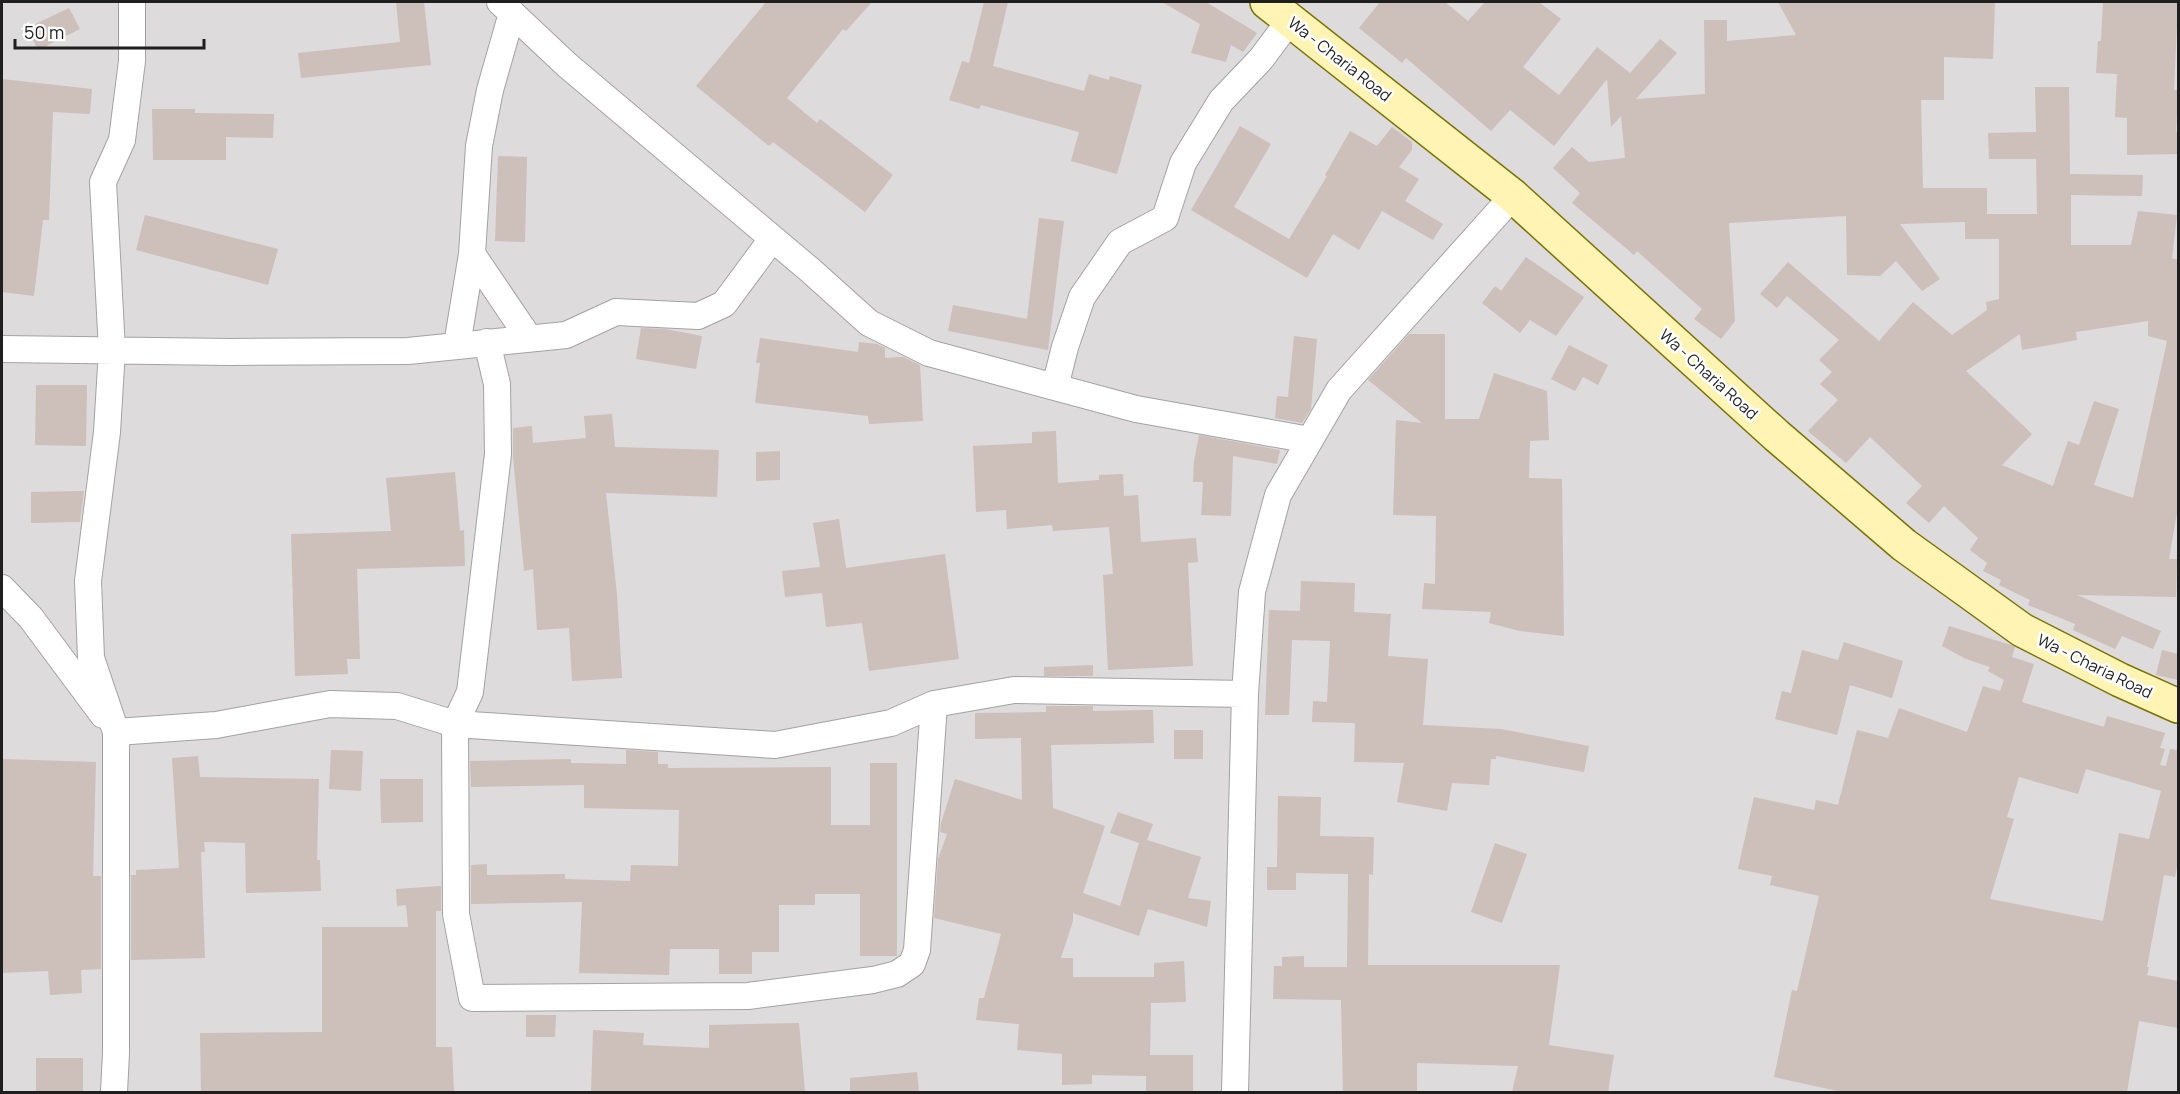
<svg xmlns="http://www.w3.org/2000/svg" width="2180" height="1094" font-family="Manrope,sans-serif">
  <rect width="100%" height="100%" fill="#f0eae4"/>
  <!-- residential -->
  <path fill="#dddbdc" d="M2 2H2178V1092H2Z"/>
  <!-- building -->
  <path fill="#cdbfba" fill-rule="evenodd" d="M396 2H424L431 65 301 78 298 53 400 42Z
    M766 2H872L846 31 843 29 787 98 817 123 820 119 893 175 865 212 773 142 769 146 696 86Z
    M984 2H1008L993 66 1084 91 1089 74 1109 80 1110 76 1142 85 1117 174 1071 161 1079 132 981 105 979 109 949 100 962 61 969 63Z
    M1162 2H1206L1257 33 1243 52 1231 45 1226 62 1191 53 1200 24Z
    M1380 2H1445L1468 21 1485 2H1539L1561 19 1523 67 1559 95 1597 47 1630 73 1660 39 1677 53 1636 99 1705 94 1704 20H1727V41L1796 35 1778 2H1995L1993 59 1944 57V100H1921L1923 188H1987V214H2037L2036 159H1989L1988 133 2036 132 2035 87H2069L2070 174 2143 175 2142 196 2071 195V245H2131L2138 211 2177 215 2172 259H2178V506L2169 559H2177L2176 597 2077 595 2161 631 2153 649 2122 636 2115 649 2073 630 2075 624 2028 605 2030 600 1999 585 2001 580 1983 571 1987 563 1970 550 1978 538 1944 506 1929 523 1906 503 1922 486 1870 437 1846 463 1808 431 1838 400 1820 384 1832 372 1819 360 1839 340 1787 296 1777 308 1760 294 1788 262 1879 341 1913 302 1952 335 1987 310 1986 302 1999 299V239H1965V222L1900 224 1940 279 1922 291 1896 261 1880 276 1847 275 1846 216 1729 223 1735 321 1721 339 1694 319 1702 309 1637 251 1634 255 1572 203 1580 193 1553 168 1572 147 1589 162 1625 158 1621 116 1611 127 1607 79 1554 146 1510 110 1491 131 1406 58 1402 63 1359 28ZM2148 321V336L2167 341 2133 498 2094 485 2119 409 2094 401 2079 445 2068 441 2053 486 2002 465 2032 434 1966 371 2020 334 2022 350 2077 340 2076 332Z
    M2103 2H2178L2174 90H2178L2176 132H2178V154L2127 155V118L2115 117 2117 74 2096 73 2098 41H2101Z
    M69 8 80 29 38 50 27 28Z
    M2 79 92 89 90 114 53 112 49 220H43L34 296 2 292Z
    M152 109H195V113L274 114 273 138 226 137V160H153Z
    M1240 126 1271 144 1234 207 1289 239 1327 176 1325 175 1350 131 1377 146 1392 127 1412 142V150L1399 167 1419 179 1405 201 1443 224 1433 240 1382 211 1359 250 1333 234 1307 278 1191 210Z
    M498 156 527 157 525 242 495 241Z
    M145 215 278 249 268 285 136 250Z
    M1039 218 1064 221 1048 350 948 331 953 305 1027 319Z
    M1526 257 1584 297 1556 336 1530 320 1520 333 1482 303 1495 286 1501 291Z
    M641 328 665 329 702 336 696 369 636 359Z
    M1409 334H1445V419H1479L1494 373 1547 391 1549 440 1530 441 1529 478 1562 479 1564 636 1520 631 1489 623 1491 612 1422 609 1424 583 1435 584 1436 516 1393 515 1396 420 1422 423 1368 380Z
    M1294 336 1317 339 1311 409 1302 423 1275 418 1277 396 1288 397Z
    M760 338 858 352 859 342 877 344 885 348V358L903 357 920 365 923 421 869 424 868 416 755 403 760 363H756Z
    M1569 345 1608 365 1598 385 1583 377 1575 391 1551 379Z
    M36 385H87L86 446 35 445Z
    M612 414 615 447 719 450 717 497 606 493 617 594 622 678 572 681 569 628 537 630 533 569 524 571 513 457V428L532 426 533 443 586 438 584 416Z
    M1056 431 1058 483 1099 480V475L1123 474 1124 496 1138 495 1141 542 1196 538 1198 562 1188 563 1193 666 1108 670 1103 575 1113 574 1109 527 1053 531 1052 525 1007 529 1006 510 976 512 973 446 1032 443V432Z
    M1199 435 1280 450 1277 464 1233 456 1231 516 1201 515 1203 482H1193L1194 461Z
    M780 451V480L756 481V452Z
    M455 472 460 531 464 530 465 566 357 569 360 659H347L348 674 295 676 291 534 391 531 386 478Z
    M84 491 80 522 31 523V492Z
    M839 519 846 568 945 554 959 659 869 671 862 623 826 627 822 593 785 597 782 571 820 567 813 523Z
    M1301 581 1355 583 1354 612 1391 614 1388 656 1428 659 1423 725 1501 729 1589 746 1584 772 1496 756V759H1491L1489 785 1452 783 1447 811 1397 802 1404 763 1354 762 1355 723 1312 722 1313 701 1327 702 1330 641 1292 640 1289 715H1265L1269 610 1300 611Z
    M1949 626 2011 645 2015 647 2012 657 2034 664 2022 702 2104 727 2107 716 2165 733 2160 748 2165 749 2160 765 2166 766 2170 749 2178 750V862L2175 877 2164 875 2147 967H2149L2147 975 2178 981V1028L2139 1021 2127 1092H1842L1774 1077 1792 990 1797 991 1819 896 1770 885 1772 876 1738 869 1754 797 1814 810 1816 800 1838 805 1857 730 1888 738 1899 708 1967 732 1983 686 2000 691 2004 680 1988 671 1990 667 1966 659 1942 646ZM2086 769 2161 791 2149 839 2119 833 2103 921 1990 899 2014 819 2007 817 2019 777 2078 794Z
    M1844 642 1903 661 1892 698 1850 685 1837 735 1775 719 1782 691 1791 693 1802 650 1838 660Z
    M2162 650 2178 654V680L2156 675Z
    M1093 665V676H1044V667Z
    M1046 706H1093V711L1153 710 1154 743 1051 745 1053 808 1105 826 1083 893 1120 906 1139 843 1110 833 1118 812 1153 824 1147 840 1201 857 1188 898 1211 901 1207 927 1148 909 1139 936 1073 913V921L1061 958H1073V977H1154V963L1184 961 1186 1002 1151 1003 1150 1055H1193V1092H1146V1076L1092 1075V1084L1062 1085V1054L1017 1050 1019 1024 976 1020 979 998H984L1001 934 934 918 938 859 947 834 940 832 941 823 955 779 1022 800 1021 738 975 739V713L1046 712Z
    M1174 730H1203V759H1174Z
    M331 750 363 751 361 791 329 789Z
    M626 750 658 752V764H668V768L831 767V825H870V763H897V956H860V894H815V905H779V952H752V974H719V949H670L669 975 579 973 582 902 471 904V865L487 864V875L565 874V879L630 881 631 865 678 866 679 810 584 808V785L471 787 470 761 571 759V763L626 764Z
    M198 756 200 777 319 779 317 860H320L321 891 246 893 245 843 204 842 205 852H201L205 958 131 960V875H136V870L179 868 172 758Z
    M2 759 96 762 93 876H101V969L81 970 82 993 50 995 48 971 2 973Z
    M380 779H423V822L381 823Z
    M1278 796 1321 797 1320 836 1374 837 1373 875 1369 874 1368 965H1560L1549 1045 1614 1055 1608 1092H1512L1518 1066 1417 1063V1092H1343L1341 1000 1273 999 1274 966H1282V957L1304 956V967H1347L1348 874 1296 873V890H1267V867H1277Z
    M1495 843 1527 854 1502 923 1471 912Z
    M441 886V911H436V1047H452L454 1092H201L200 1033 322 1032V927H408L406 905 397 906 396 889Z
    M526 1015H556L555 1037H526Z
    M799 1023 805 1092H591L593 1030 644 1033 643 1045 709 1048V1025Z
    M36 1058H83V1092H36Z
    M917 1072 919 1092H850V1078Z"/>
  <g fill="none" stroke-linecap="round" stroke-linejoin="round">
    <defs>
      <path id="street" d="M500 2 567 65 810 270 869 323 929 353 1136 409 1310 440
        M472 254 529 338
        M487 342 497 384 498 454 470 692 455 724 456 914 472 998 748 996 873 980 897 974 912 964 917 950 934 704
        M457 345 472 254 479 146 490 90 512 13
        M2 349 231 352 408 351 566 335 616 312 698 316 724 304 772 239
        M1055 387 1065 347 1082 297 1120 242 1165 218 1183 163 1221 101 1261 59 1290 20
        M2 588 31 618 103 715
        M116 732 216 725 330 704 397 706 455 724 775 745 891 723 934 704 1014 690 1245 694
        M114 1092 116 1053V732L91 658 88 581 107 432 112 350 103 182 122 140 132 61V2
        M1235 1092 1245 694 1252 592 1278 495 1339 390 1513 196"/>
      <path id="secondary" d="M1267 2 1513 196 1777 436 1904 545 2022 630 2120 680 2178 706"/>
    </defs>
    <!-- street casing -->
    <use href="#street" stroke="#a3a3a3" stroke-width="28"/>
    <!-- secondary casing -->
    <use href="#secondary" stroke="#7b7100" stroke-width="36"/>
    <!-- street -->
    <use href="#street" stroke="#fff" stroke-width="26"/>
    <!-- secondary -->
    <use href="#secondary" stroke="#fff4b4" stroke-width="33"/>
  </g>
  <g text-anchor="middle" stroke-width="5" stroke-linejoin="round" paint-order="stroke">
    <!-- street labels -->
    <g font-size="16" fill="#1f1f1f" stroke="#fff">
      <text transform="translate(1340 59) rotate(38)" y="6">Wa - Charia Road</text>
      <text transform="translate(1709 374) rotate(42)" y="6">Wa - Charia Road</text>
      <text transform="translate(2095 666) rotate(26)" y="6">Wa - Charia Road</text>
    </g>
  </g>
  <!-- border -->
  <rect width="2180" height="1094" fill="none" stroke="#1f1f1f" stroke-width="6"/>
  <!-- scale -->
  <path d="M15 39v9h189v-9" fill="none" stroke="#1f1f1f" stroke-width="3"/>
  <text x="24" y="39" font-size="18" fill="#1f1f1f" stroke="#ffffff" stroke-width="4.5" paint-order="stroke">50 m</text>
</svg>
